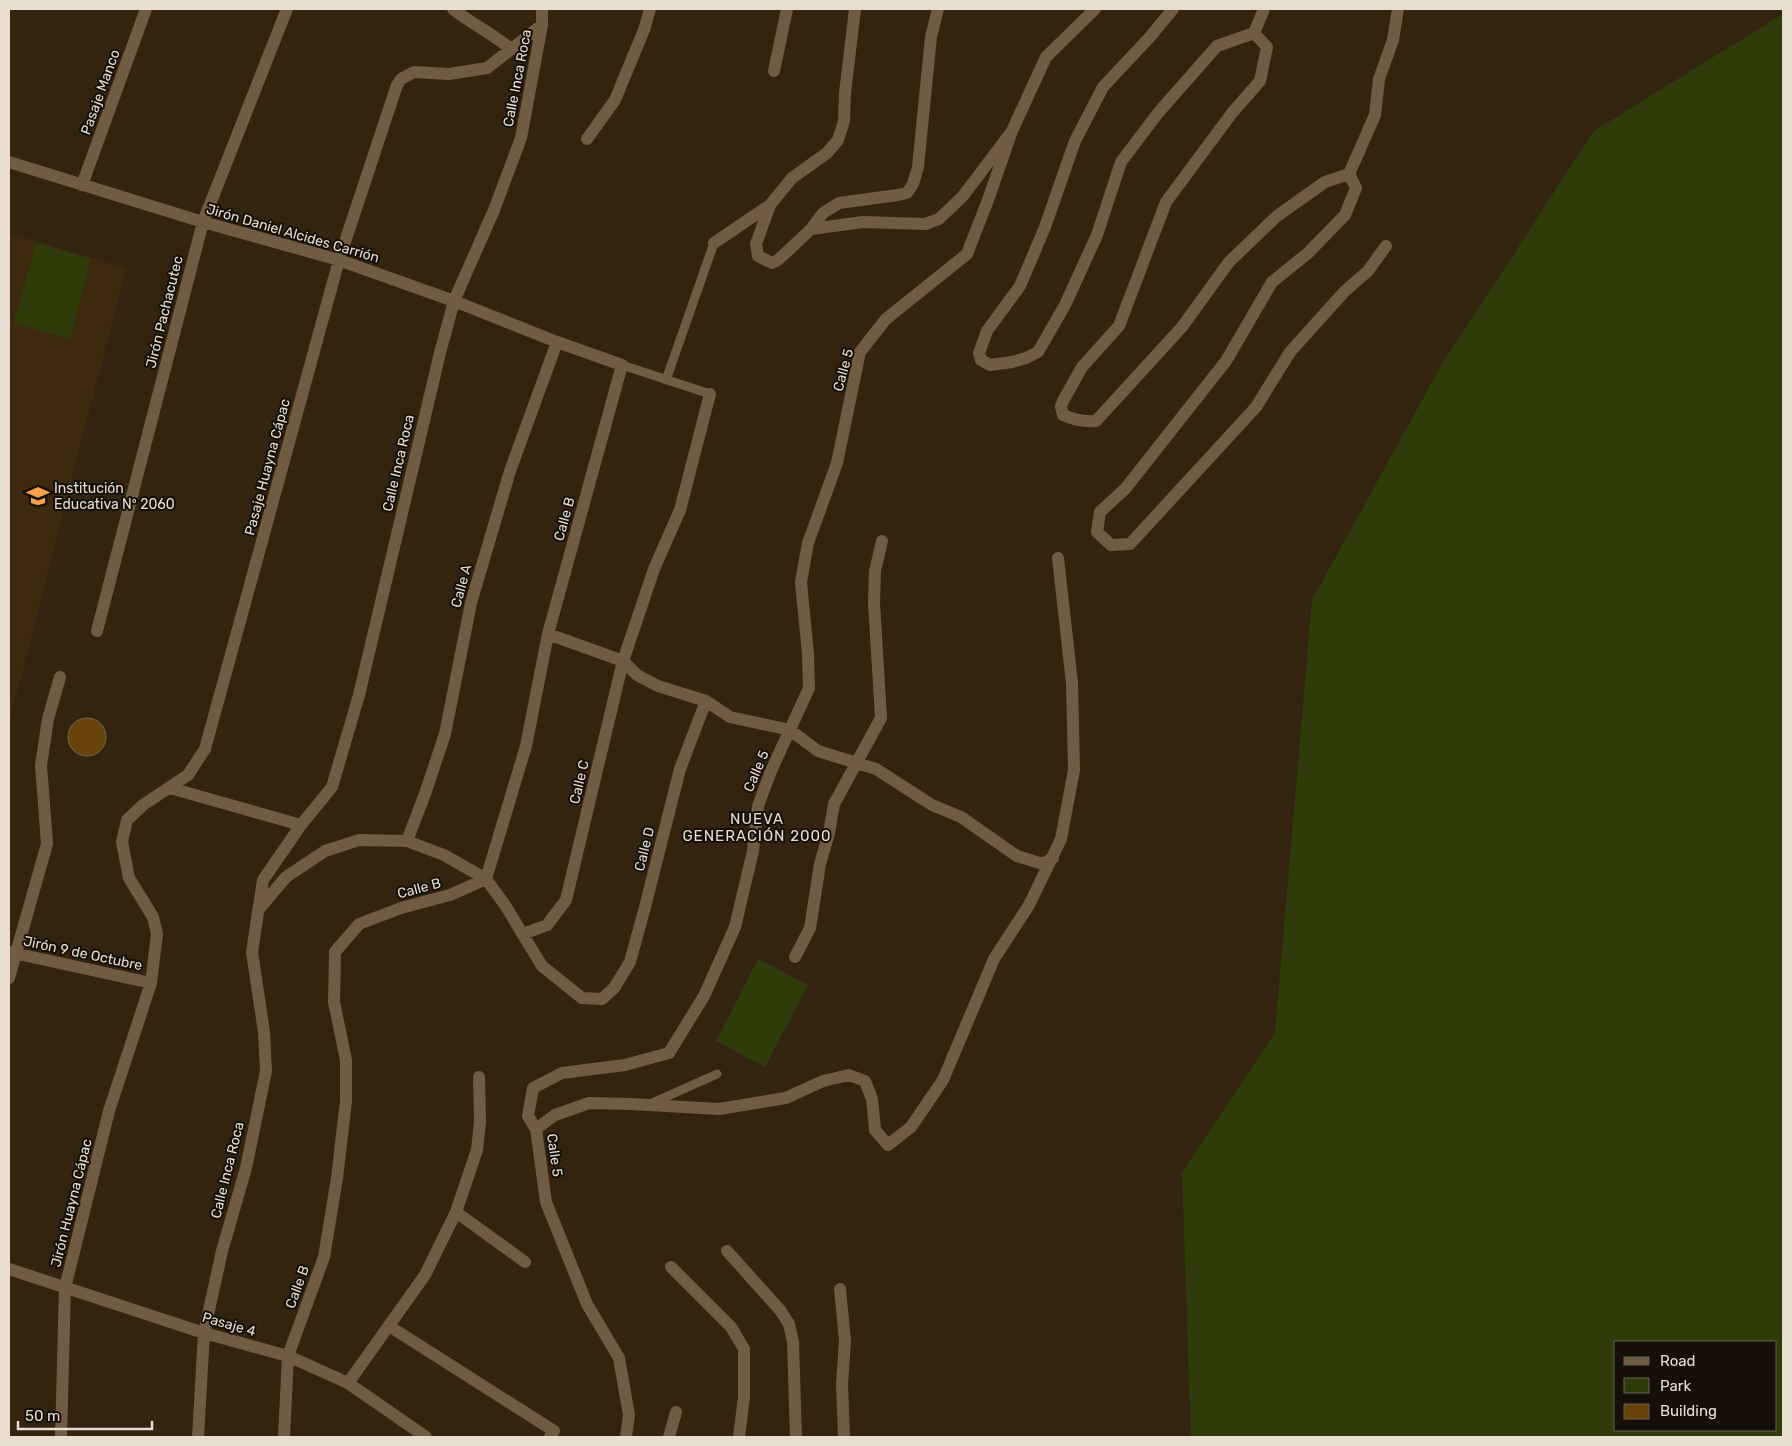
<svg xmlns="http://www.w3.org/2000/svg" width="1792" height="1446" font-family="Rubik,sans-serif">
  <rect width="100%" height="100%" fill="#332410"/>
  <!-- built -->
  <path fill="#3c290e" d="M9 233 126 268 9 724Z"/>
  <!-- green -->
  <path fill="#2f3c09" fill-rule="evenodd" d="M1783 14V1437H1191L1182 1172 1275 1033 1312 600 1442 364 1594 131ZM1616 1342H1776V1430H1616Z
    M36 243 91 259 70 339 14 323Z
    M758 959 808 985 765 1067 716 1041Z"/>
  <!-- building -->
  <path fill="#68440a" stroke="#796852" d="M68 737a19 19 0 1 1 38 0a19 19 0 1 1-38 0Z"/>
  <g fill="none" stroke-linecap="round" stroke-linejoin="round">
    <!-- service -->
    <path stroke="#705c42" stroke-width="9" d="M622 365 710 394
      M666 380 714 243
      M650 1104 717 1074"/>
    <!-- minor -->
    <path stroke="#705c42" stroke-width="12" d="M453 9C472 24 493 34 511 49
      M855 9 845 93 844 121 838 140 827 153 792 178 770 205 756 244 758 256 772 263 778 260 811 229 863 222 925 224 939 219 963 196 1012 131 1046 57 1095 9
      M1173 9 1149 38 1103 87 1075 141 1045 227 1020 286 987 331 979 353 981 360 990 365 1012 362 1026 358 1038 352 1065 305 1097 235 1121 162 1158 113 1217 46 1254 33 1264 9
      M1254 33 1267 47 1260 81 1232 113 1166 202 1119 326 1082 367 1063 401 1061 407 1063 415C1074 420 1084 422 1096 421L1182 327 1229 262 1277 216 1325 182 1349 174 1375 115 1379 79 1393 40 1398 9
      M774 71 787 9
      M587 139 615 100 644 30 650 9
      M9 162 203 222 339 260 454 301 557 342 622 365 548 634 526 746 486 879 450 895 401 908 359 924 335 952 334 1002 346 1060V1101L337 1178 324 1257 288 1356 284 1437
      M1349 174 1356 188 1345 215 1308 253 1272 282 1226 361 1125 489 1100 512 1097 532 1111 545 1130 544 1256 407 1290 352 1345 291 1368 271 1386 246
      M82 185 146 9
      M811 229 823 213 839 203 898 195 907 193 913 184 918 167 931 37 938 9
      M714 243 770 205
      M97 631 203 222 287 9
      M548 634 623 661 637 675 658 686 706 701 730 717 790 730 818 751 876 769 932 805 961 817 1017 856 1043 864 1053 858
      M170 788 301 825
      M407 841 426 791 445 734 471 603 510 471 557 342
      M258 910 286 877 325 851 359 840 407 841 444 855 486 879 505 905 542 966 582 998 602 999 614 988 630 962 645 907 680 769 706 701
      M523 934 547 925 566 900 623 661 654 569 680 510 710 394
      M9 952 151 983
      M795 957 810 928 820 864 829 833 834 804 881 718 874 603 875 571 882 541
      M9 978 47 844 41 765 48 719 60 677
      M536 1129 555 1115 589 1103 631 1104 719 1109 786 1098 823 1081 849 1075 865 1081 872 1099 875 1130 888 1145 911 1127 943 1080 994 959 1029 905 1061 839 1074 770 1072 683 1058 558
      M456 1212 525 1262
      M727 1251 780 1310 789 1324 793 1342 796 1437
      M671 1267 731 1327 744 1349V1397L739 1437
      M9 1269 204 1333 288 1356 348 1383 426 1437
      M840 1289 845 1341 842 1384 844 1437
      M389 1326 554 1431 550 1437
      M348 1383 425 1275 456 1212 477 1150 480 1122 479 1077
      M61 1437 65 1288 109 1111 151 983 157 934 153 917 129 878 122 842 127 820 143 805 188 775 205 749 339 260 397 85 401 79 414 72 449 74 487 68 542 25
      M198 1437 204 1333 222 1251 246 1168 266 1071 264 1032 252 952 263 880 301 825 332 787 359 695 440 353 454 301 494 210 521 138 542 25V9
      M626 1437 629 1415 619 1358 587 1304 546 1202 536 1129 528 1116 533 1088 562 1073 625 1065 669 1053 704 996 735 927 753 851 758 806 771 771 809 688 808 654 801 582 808 543 837 463 860 352 886 319 967 254 988 200 1012 131
      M669 1437 676 1412"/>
  </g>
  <!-- icons -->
  <defs>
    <symbol id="school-bare" viewBox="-9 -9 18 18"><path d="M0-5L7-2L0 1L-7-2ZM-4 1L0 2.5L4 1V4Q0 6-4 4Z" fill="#f9a04c" stroke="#150f07" stroke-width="2.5" paint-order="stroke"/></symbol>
  </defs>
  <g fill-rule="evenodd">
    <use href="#school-bare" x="22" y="480" width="32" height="32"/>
  </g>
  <g text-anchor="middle" stroke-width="4" stroke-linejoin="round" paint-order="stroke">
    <!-- street labels -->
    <g font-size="14" fill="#e7ddd1" stroke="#150f07">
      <text transform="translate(517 78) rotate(-79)" y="5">Calle Inca Roca</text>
      <text transform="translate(100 92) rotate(-70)" y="5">Pasaje Manco</text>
      <text transform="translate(293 233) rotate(16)" y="5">Jirón Daniel Alcides Carrión</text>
      <text transform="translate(164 312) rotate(-76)" y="5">Jirón Pachacutec</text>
      <text transform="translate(843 370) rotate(-75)" y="5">Calle 5</text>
      <text transform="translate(398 463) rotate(-77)" y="5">Calle Inca Roca</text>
      <text transform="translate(267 467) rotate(-75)" y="5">Pasaje Huayna Cápac</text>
      <text transform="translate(564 519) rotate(-75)" y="5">Calle B</text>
      <text transform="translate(461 586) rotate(-75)" y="5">Calle A</text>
      <text transform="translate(756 771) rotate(-67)" y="5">Calle 5</text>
      <text transform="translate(579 782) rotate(-77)" y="5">Calle C</text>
      <text transform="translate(644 849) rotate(-76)" y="5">Calle D</text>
      <text transform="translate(419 888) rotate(-15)" y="5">Calle B</text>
      <text transform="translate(83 953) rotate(12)" y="5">Jirón 9 de Octubre</text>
      <text transform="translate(555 1155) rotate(82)" y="5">Calle 5</text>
      <text transform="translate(227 1170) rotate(-76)" y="5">Calle Inca Roca</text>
      <text transform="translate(71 1203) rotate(-76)" y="5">Jirón Huayna Cápac</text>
      <text transform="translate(297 1287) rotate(-70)" y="5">Calle B</text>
      <text transform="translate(229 1324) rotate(16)" y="5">Pasaje 4</text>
    </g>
    <!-- poi labels -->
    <g font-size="14" fill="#e7ddd1" stroke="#150f07" text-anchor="start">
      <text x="54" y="493">Institución<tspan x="54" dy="16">Educativa Nº 2060</tspan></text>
    </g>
    <!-- neighbourhood labels -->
    <g font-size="15" letter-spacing="1" fill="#e7ddd1" stroke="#150f07">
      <text x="757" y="824">NUEVA<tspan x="757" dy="17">GENERACIÓN 2000</tspan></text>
    </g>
  </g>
  <!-- border -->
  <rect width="1792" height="1446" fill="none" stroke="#e7ddd1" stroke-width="20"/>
  <!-- legend -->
  <rect x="1614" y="1341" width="162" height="90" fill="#150f07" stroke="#696158"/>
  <rect x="1624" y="1357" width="25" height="8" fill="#705c42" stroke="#696158"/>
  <text x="1660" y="1366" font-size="15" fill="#e7ddd1">Road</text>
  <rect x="1624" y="1378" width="25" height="15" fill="#2f3c09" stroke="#696158"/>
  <text x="1660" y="1391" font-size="15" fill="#e7ddd1">Park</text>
  <rect x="1624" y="1404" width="25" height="15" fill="#68440a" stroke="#696158"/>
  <text x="1660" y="1416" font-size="15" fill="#e7ddd1">Building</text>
  <!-- scale -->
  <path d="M18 1421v8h134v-8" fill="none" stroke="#e7ddd1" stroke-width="2.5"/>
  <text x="25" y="1421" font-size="15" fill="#e7ddd1" stroke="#150f07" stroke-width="4" paint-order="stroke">50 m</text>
</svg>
